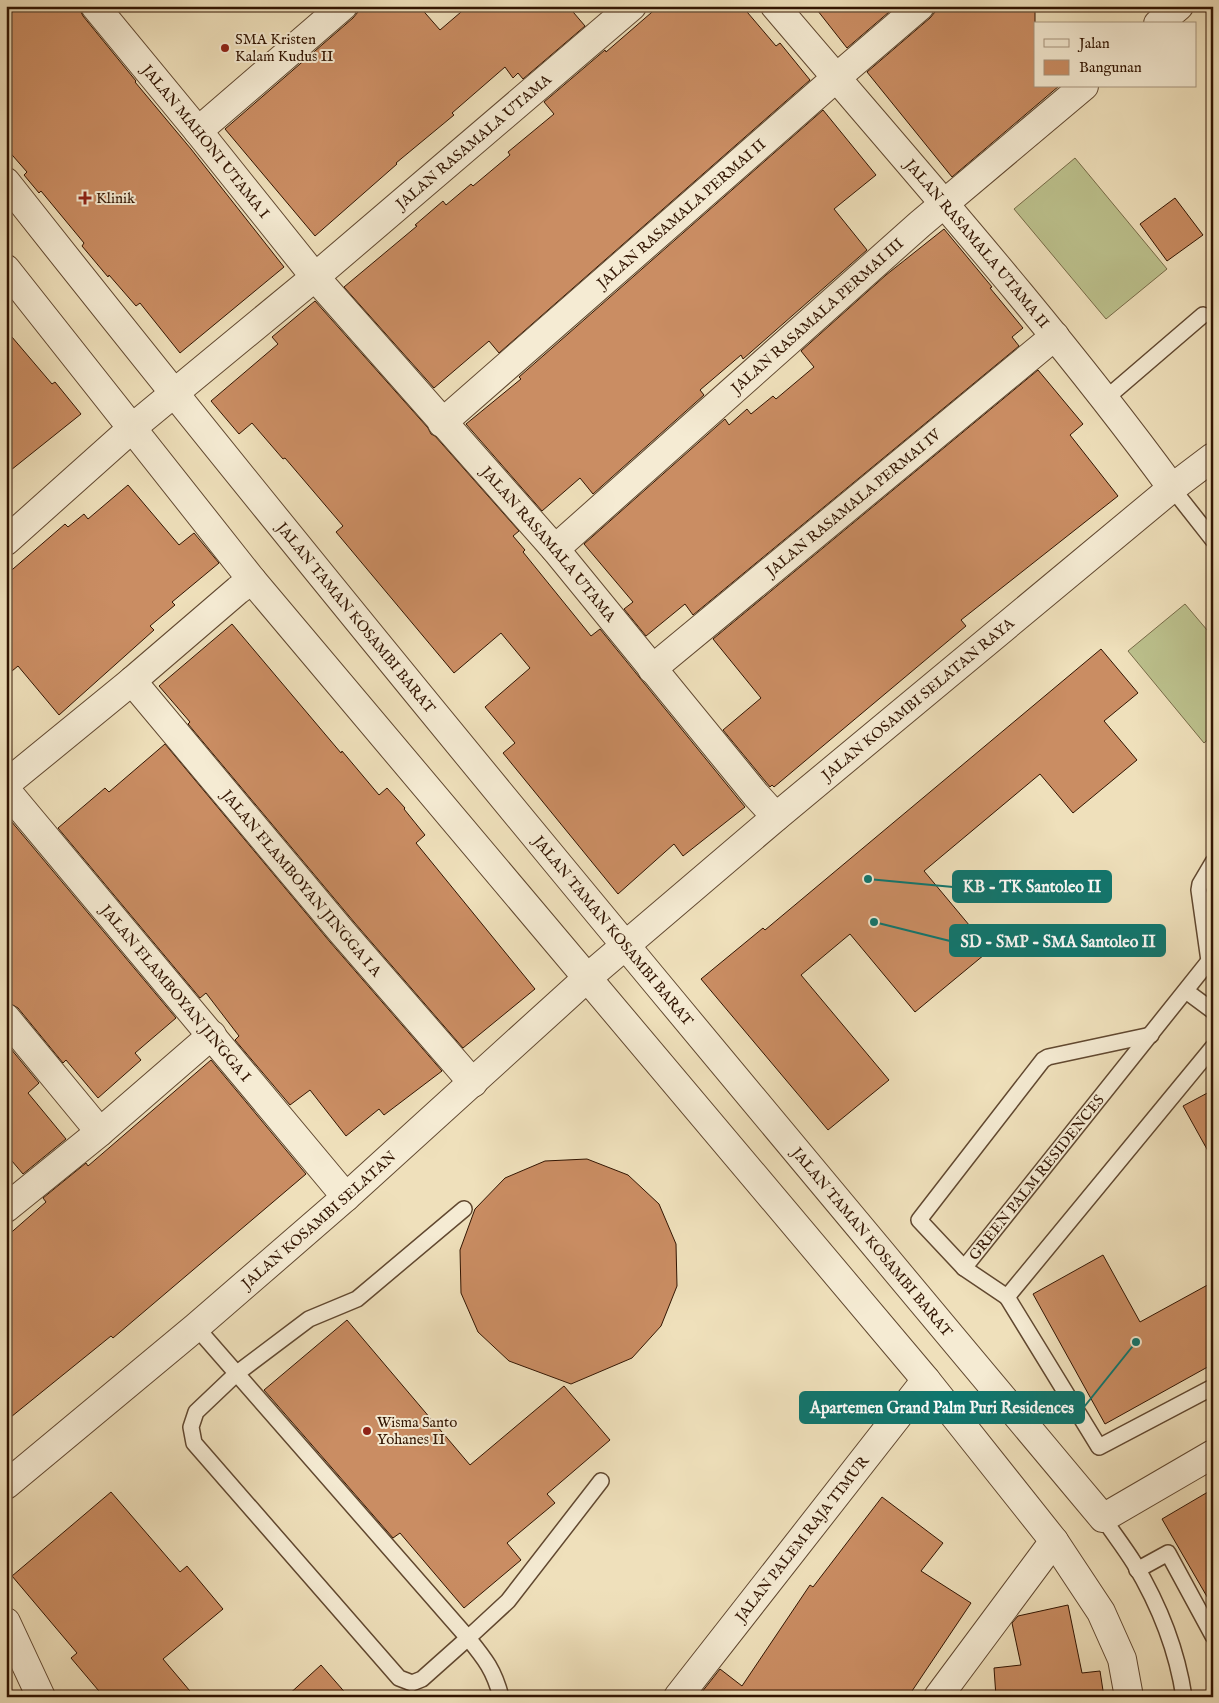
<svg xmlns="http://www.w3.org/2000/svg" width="1219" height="1703" font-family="'IM FELL English',serif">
  <rect width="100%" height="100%" fill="#efe0bb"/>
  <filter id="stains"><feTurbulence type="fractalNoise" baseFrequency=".004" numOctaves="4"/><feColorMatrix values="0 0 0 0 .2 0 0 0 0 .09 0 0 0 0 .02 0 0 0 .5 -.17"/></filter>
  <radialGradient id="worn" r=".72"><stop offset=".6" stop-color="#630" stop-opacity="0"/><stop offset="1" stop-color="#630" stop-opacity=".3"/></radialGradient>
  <!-- pitch -->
  <path fill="#bcc18d" stroke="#776b48" d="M1075 158 1167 269 1106 319 1014 209Z
    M1185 604 1213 637V735L1204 743 1128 651Z"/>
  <!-- building -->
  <path fill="#ca8d63" stroke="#321502" d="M6 6H78L83 16 136 81 135 82 191 149 284 267 180 353 140 303 136 306 109 275 108 277 82 246 84 243 41 191 39 193 24 175 27 172 6 148Z
    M358 6H419L440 30 468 6H568L585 26 523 79 518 73 513 78 505 67 452 113 454 115 396 163 397 164 315 236 225 129 353 18 358 12Z
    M659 6H742L776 46 780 43 810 80 499 353 489 341 434 388 344 287 417 226 415 225 443 201 446 205 471 184 473 186 510 155 508 152 554 114 544 102 605 50 606 52Z
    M814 6H896L847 48Z
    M935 6H1035V86H1059L952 177 867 72 930 18 935 12Z
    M823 110 876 175 834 209 867 250 743 359 741 355 700 390 704 395 593 494 580 478 542 511 466 424 521 379 519 377Z
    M1175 198 1203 235 1167 261 1140 224Z
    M944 229 992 287 990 288 1023 328 1012 337 1019 346 693 615 685 604 646 636 624 609 633 602 584 544 725 419 729 425 747 409 751 414 773 396 776 399 814 367 801 351 886 275Z
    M315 301 428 428 431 434 435 436 519 531 513 536 525 550 523 552 591 636 600 629 745 807 683 856 674 844 618 894 503 753 515 743 485 707 530 668 501 633 454 673 336 532 343 526 285 458 283 459 252 423 239 434 211 401 278 344 272 337Z
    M6 330 52 384 55 382 81 414 6 474Z
    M1038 370 1083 424 1070 435 1118 496 961 620 966 626 774 787 772 785 770 787 723 730 761 698 713 639Z
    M128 485 179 545 194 533 219 563 172 602 175 605 150 626 154 630 59 715 18 666 6 676V575L65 524 68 527 84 514 88 519Z
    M232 624 341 753 342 751 379 795 387 788 405 808 404 809 425 835 416 843 535 989 463 1048 354 922 188 724 190 722 159 686Z
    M1101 649 1138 693 1104 721 1137 760 1073 813 1040 774 924 871 990 950 915 1012 850 934 801 975 889 1080 828 1130 701 979 763 928 765 930Z
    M165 744 330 942 442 1071 384 1115 379 1109 346 1136 310 1090 290 1105 235 1040 239 1036 206 993 200 998 58 828 105 788 109 792Z
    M6 815 176 1018 135 1053 141 1060 98 1098 66 1060 63 1063 18 1008 6 1001Z
    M6 1043 39 1083 28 1093 66 1139 23 1174 6 1154Z
    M211 1060 306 1174 113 1338 111 1336 6 1421V1237L46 1202 43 1198 86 1163 88 1166Z
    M1213 1090V1160L1183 1106Z
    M587 1159 628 1175 659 1204 676 1244 677 1286 661 1326 632 1358 571 1384 509 1361 478 1332 461 1293 460 1250 475 1209 505 1178 545 1161Z
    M1103 1255 1140 1322 1213 1282V1364L1105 1424 1033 1294Z
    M347 1320 470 1465 564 1386 610 1440 547 1494 555 1503 507 1543 521 1560 464 1608 400 1533 393 1538 264 1390Z
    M1213 1489V1607L1162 1519Z
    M111 1492 180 1572 187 1566 223 1609 163 1659 195 1697H104L71 1658 77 1653 12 1576Z
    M882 1497 943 1543 921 1571 971 1603 908 1697H698L720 1669 742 1686 810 1585 813 1587Z
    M1068 1605 1082 1673 1100 1671 1104 1697H996L994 1668 1021 1665 1012 1623 1018 1616Z
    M321 1665 349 1697H286Z"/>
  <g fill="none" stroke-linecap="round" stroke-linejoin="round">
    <defs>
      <g id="lane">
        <path d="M1104 400 1203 315"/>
        <path d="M1172 488 1213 540"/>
        <path d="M1209 961 1199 890 1200 884 1213 862"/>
        <path d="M1186 991 1213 1011"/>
        <path d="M1151 1035 1048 1057 1043 1060 919 1220 964 1268 1007 1297 1213 1047"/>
        <path id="s1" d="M964 1268 1213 956"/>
        <path d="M1007 1297 1099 1447 1213 1387"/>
        <path d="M196 1327 468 1638 422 1679 412 1683 399 1678 194 1443 191 1427 196 1412 236 1374 309 1319 357 1299 464 1209"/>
        <path d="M1103 1518C1113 1533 1124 1547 1134 1563 1158 1603 1177 1650 1184 1697"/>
        <path d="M1137 1570 1168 1553 1213 1636"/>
        <path d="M501 1697C494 1670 485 1659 468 1638L508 1601 601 1481"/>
      </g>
      <g id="street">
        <path id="s2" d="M95 6 198 131 315 277 555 549 756 795 776 817"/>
        <path id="s3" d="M775 6C910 165 1049 320 1172 488"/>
        <path d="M1158 24 1179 6"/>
        <path d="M198 131 343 6"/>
        <path id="s4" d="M6 182C363 634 733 1076 1103 1518L1213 1454"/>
        <path d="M6 269 252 580 926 1380 1054 1541 1101 1612 1122 1659 1129 1697"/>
        <path id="s5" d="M442 423 836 78 920 6"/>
        <path id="s6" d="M6 541 138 423 315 277 632 6"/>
        <path id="s7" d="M555 549 920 224 1084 86"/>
        <path id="s8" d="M652 669 1055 336"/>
        <path id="s9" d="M132 681 342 932 473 1083"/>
        <path d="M6 784 132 681 238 590 252 580"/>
        <path id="s10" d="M6 790 346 1197"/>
        <path d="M6 1018 100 1132"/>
        <path d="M6 1208 100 1132 212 1035"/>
        <path id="s11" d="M6 1485 196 1327 346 1197 586 979 776 817 1172 488 1213 457"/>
        <path d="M6 1622 41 1697"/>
        <path id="s12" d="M678 1697 926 1380"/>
        <path d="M938 1697 1054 1541"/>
      </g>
    </defs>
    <!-- lane casing -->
    <use href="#lane" stroke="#614830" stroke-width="18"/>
    <!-- street casing -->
    <use href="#street" stroke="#614830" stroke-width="30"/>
    <!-- lane -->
    <use href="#lane" stroke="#f5ebd3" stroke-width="15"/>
    <!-- street -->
    <use href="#street" stroke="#f5ebd3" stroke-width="28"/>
  </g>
  <!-- markers -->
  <g fill="#8f2418" stroke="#f5ebd3" stroke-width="2">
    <circle cx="225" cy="48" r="5"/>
    <path d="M82.5 190.5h5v5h5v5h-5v5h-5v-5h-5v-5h5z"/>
    <circle cx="367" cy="1431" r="5"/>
  </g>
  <g text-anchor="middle" stroke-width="4" stroke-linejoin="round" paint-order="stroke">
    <!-- poi labels -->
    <g font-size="15" fill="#321502" stroke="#f5ebd3" text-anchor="start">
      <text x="235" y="44">SMA Kristen<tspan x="235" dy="17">Kalam Kudus II</tspan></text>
      <text x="96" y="203">Klinik</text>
      <text x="377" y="1427">Wisma Santo<tspan x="377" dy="17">Yohanes II</tspan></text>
    </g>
    <!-- street labels -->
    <g font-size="15" fill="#321502" stroke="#f5ebd3">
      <text dy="5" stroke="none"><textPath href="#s2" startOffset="175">JALAN MAHONI UTAMA I</textPath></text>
      <text dy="5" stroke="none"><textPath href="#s6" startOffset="615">JALAN RASAMALA UTAMA</textPath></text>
      <text dy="5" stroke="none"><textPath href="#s5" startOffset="318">JALAN RASAMALA PERMAI II</textPath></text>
      <text dy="5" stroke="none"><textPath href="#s3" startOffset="312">JALAN RASAMALA UTAMA II</textPath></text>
      <text dy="5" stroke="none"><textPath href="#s7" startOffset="351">JALAN RASAMALA PERMAI III</textPath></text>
      <text dy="5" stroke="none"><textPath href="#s8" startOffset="261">JALAN RASAMALA PERMAI IV</textPath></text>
      <text dy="5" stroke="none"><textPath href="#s2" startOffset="704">JALAN RASAMALA UTAMA</textPath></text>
      <text dy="5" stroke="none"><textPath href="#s4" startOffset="559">JALAN TAMAN KOSAMBI BARAT</textPath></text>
      <text dy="5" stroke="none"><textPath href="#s11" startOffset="1204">JALAN KOSAMBI SELATAN RAYA</textPath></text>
      <text dy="5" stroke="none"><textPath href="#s9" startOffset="264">JALAN FLAMBOYAN JINGGA I A</textPath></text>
      <text dy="5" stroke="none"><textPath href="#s4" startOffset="964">JALAN TAMAN KOSAMBI BARAT</textPath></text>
      <text dy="5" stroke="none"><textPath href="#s10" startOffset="265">JALAN FLAMBOYAN JINGGA I</textPath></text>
      <text dy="5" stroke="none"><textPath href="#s1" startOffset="116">GREEN PALM RESIDENCES</textPath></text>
      <text dy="5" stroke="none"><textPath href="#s11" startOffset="410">JALAN KOSAMBI SELATAN</textPath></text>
      <text dy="5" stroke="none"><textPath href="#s4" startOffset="1369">JALAN TAMAN KOSAMBI BARAT</textPath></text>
      <text dy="5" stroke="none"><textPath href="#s12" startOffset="201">JALAN PALEM RAJA TIMUR</textPath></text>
    </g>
  </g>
  <!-- callouts -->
  <path fill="none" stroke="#0f766e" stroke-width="2" d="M868 879L953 887M874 922L950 941M1136 1342L1084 1407"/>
  <g fill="#0f766e" stroke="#f5ebd3" stroke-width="2">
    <circle cx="868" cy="879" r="5"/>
    <circle cx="874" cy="922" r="5"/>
    <circle cx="1136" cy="1342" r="5"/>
  </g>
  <g fill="#0f766e" stroke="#0f766e" stroke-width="2">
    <rect x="953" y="871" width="158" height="31" rx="5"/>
    <rect x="950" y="925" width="215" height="31" rx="5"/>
    <rect x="800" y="1392" width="284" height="31" rx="5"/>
  </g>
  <g font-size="16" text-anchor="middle" font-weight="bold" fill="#fff">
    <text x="1032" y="892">KB - TK Santoleo II</text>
    <text x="1058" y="947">SD - SMP - SMA Santoleo II</text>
    <text x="942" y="1413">Apartemen Grand Palm Puri Residences</text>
  </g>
  <!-- margin -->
  <rect width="1219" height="1703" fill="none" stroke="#efe0bb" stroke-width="25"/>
  <rect x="8" y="8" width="1204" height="1688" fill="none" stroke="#321502" stroke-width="2.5"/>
  <rect x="12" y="12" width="1194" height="1678" fill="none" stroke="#321502"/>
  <!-- legend -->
  <rect x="1034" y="22" width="162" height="65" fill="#f5ebd3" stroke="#a7957f"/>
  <rect x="1044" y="39" width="25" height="8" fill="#f5ebd3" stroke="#a7957f"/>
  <text x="1079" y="48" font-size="15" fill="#321502">Jalan</text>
  <rect x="1044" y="60" width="25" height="15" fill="#ca8d63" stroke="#a7957f"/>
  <text x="1079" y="72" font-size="15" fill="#321502">Bangunan</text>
  <rect width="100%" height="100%" filter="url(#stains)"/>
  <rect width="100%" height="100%" fill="url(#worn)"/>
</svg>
